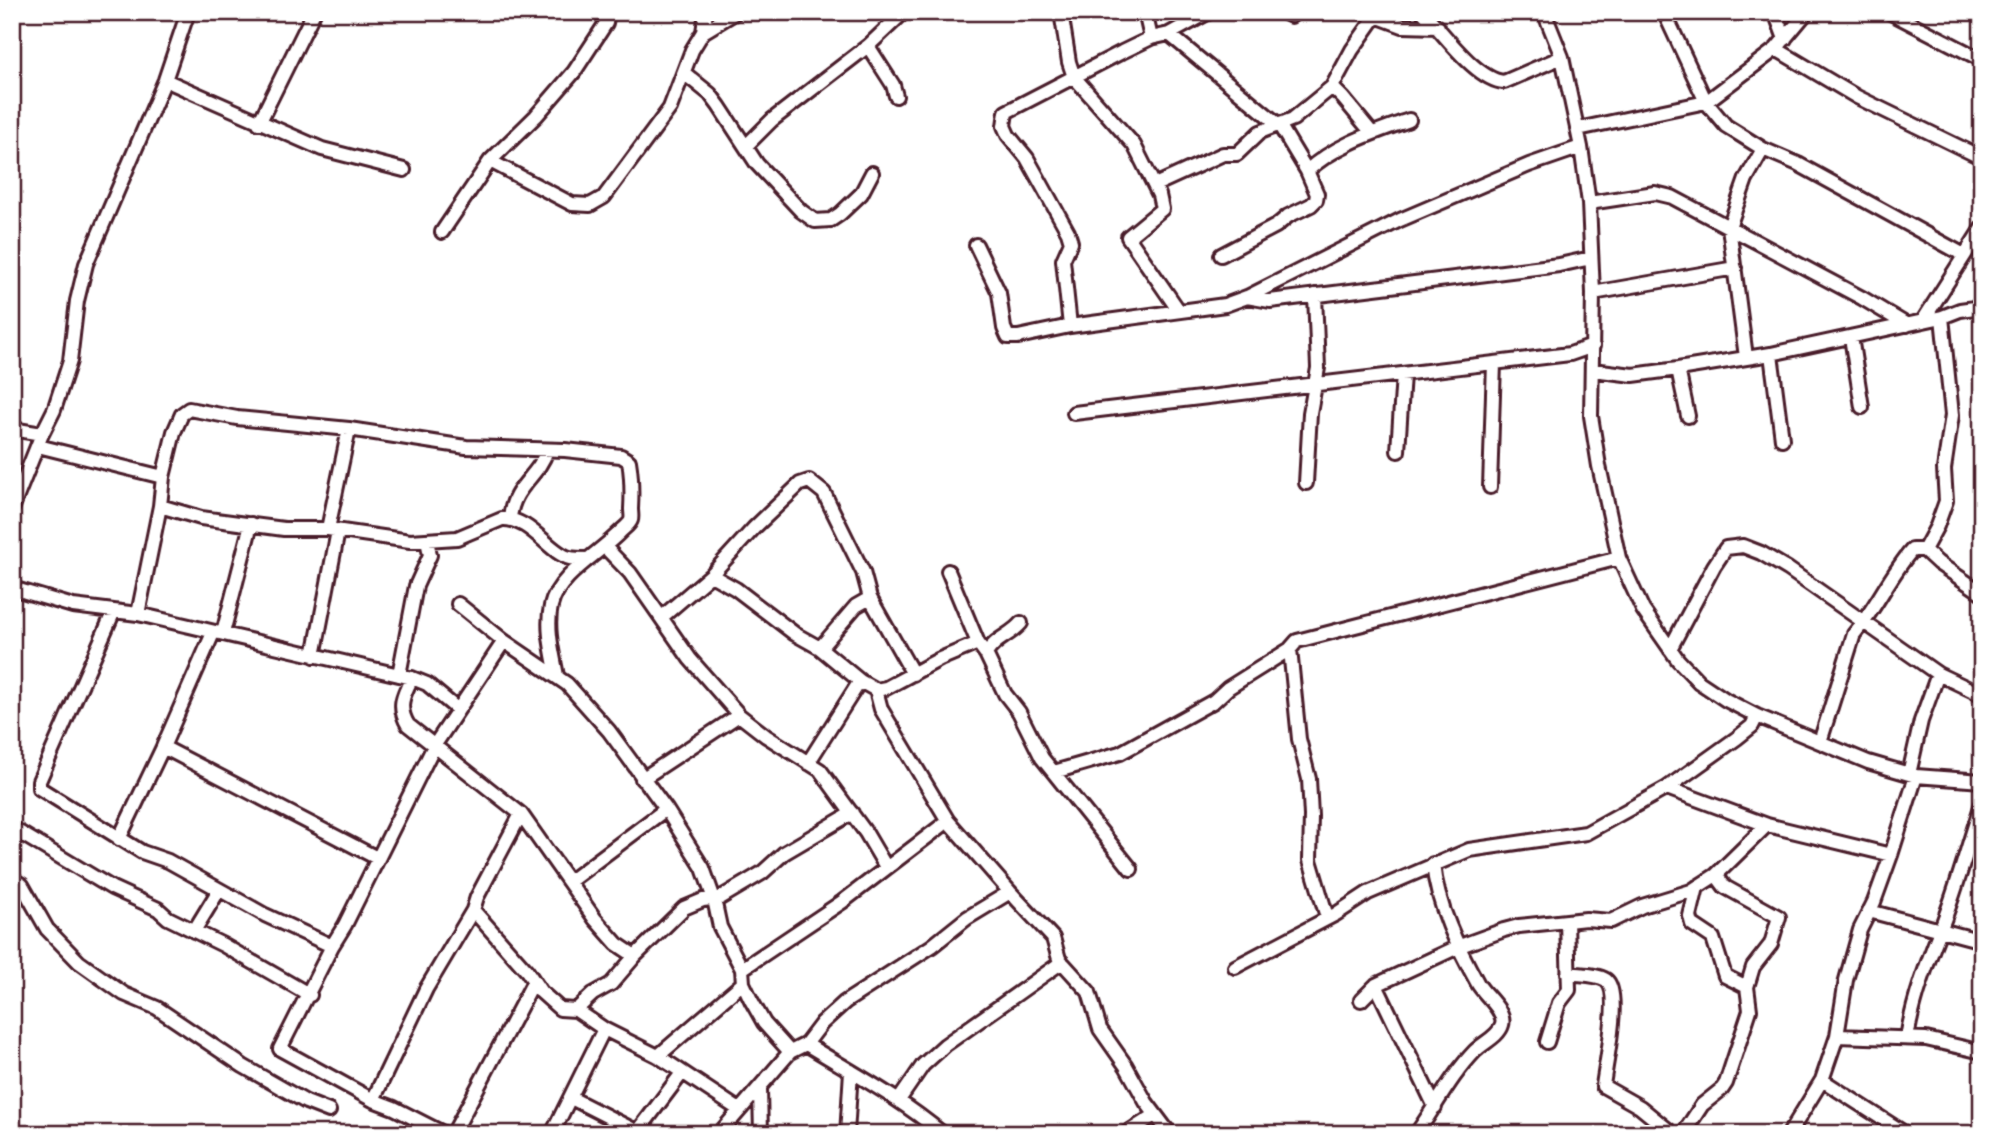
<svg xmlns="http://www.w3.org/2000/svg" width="1994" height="1146" font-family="Dekko,sans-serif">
  <rect width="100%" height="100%" fill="#fff"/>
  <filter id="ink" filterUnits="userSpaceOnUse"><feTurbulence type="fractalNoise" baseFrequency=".0143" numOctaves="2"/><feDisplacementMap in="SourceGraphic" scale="14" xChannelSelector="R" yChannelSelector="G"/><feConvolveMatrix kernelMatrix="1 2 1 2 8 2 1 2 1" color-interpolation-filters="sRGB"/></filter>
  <g filter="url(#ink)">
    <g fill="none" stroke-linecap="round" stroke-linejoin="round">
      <defs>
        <path id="minor" d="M1061 12 1069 62 1074 77 1134 145 1159 195 1162 209 1128 237 1179 311
          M1145 12 1151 38
          M1283 12 1291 16 1296 12
          M1423 12C1443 32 1476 80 1504 82L1562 57
          M1544 12 1562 57 1581 147 1589 203 1593 293 1591 416 1599 466 1619 558 1643 610 1678 660 1699 682 1726 700 1757 716 1868 762 1916 776 1982 781
          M1664 12 1706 102 1726 126 1763 149 1798 164 1964 255
          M1775 12 1785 39
          M1889 12 1982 60
          M1376 16 1403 26 1438 27
          M703 32 736 12
          M1169 34 1280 126 1307 171 1317 194 1316 200 1311 205 1288 216 1276 226 1221 255
          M868 46 893 85 896 96
          M1776 49 1857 97 1982 158
          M684 73 710 94 719 106 757 164 801 211 815 221 831 220 840 214 861 194 872 173
          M165 80 322 149 404 170
          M1332 87 1343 98 1372 133
          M259 123 314 12
          M1578 129 1706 102 1776 49 1807 12
          M747 145 772 120 868 46 904 12
          M490 161 572 204 590 205 604 197 670 108 692 50 703 32 706 12
          M1307 171C1335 145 1373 133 1409 120
          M1155 185 1223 154H1237L1260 132 1293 119 1332 87 1352 50 1376 16 1371 12
          M1589 203 1655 193 1672 197 1862 298 1907 325
          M442 232 490 161 536 116 574 72 606 23 608 12
          M976 245 999 293 1004 328 1008 337H1018L1070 326 1225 305 1247 297 1400 220 1529 165 1581 147
          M1593 293 1735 268
          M1247 297 1270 301 1559 265 1591 258
          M1924 319 1982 228
          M1070 326 1063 260 1071 242 1068 232 1027 158 1008 135 1004 126 1006 112 1122 52 1151 38 1169 34 1209 12
          M1851 337 1862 407
          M1771 354 1782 439
          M1746 357 1729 227 1746 179 1763 149
          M1678 369 1688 416
          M1593 370 1633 375 1678 369 1771 354 1942 317 1960 310 1982 307
          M1074 413 1570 354 1593 346
          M12 429 42 434
          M38 446 163 477
          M1398 451 1403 374
          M1306 483 1310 413 1318 368 1315 295
          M1490 487 1494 363
          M160 506 201 518 284 529H328L410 541 457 538 502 519C530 517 550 554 570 558 575 559 582 559 587 559
          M12 509 42 434 54 410 70 361 77 301 86 264 165 80 188 12
          M510 519C512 486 538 478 547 450
          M328 529 349 429
          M605 547 630 573 690 659 739 715 766 736 820 770 866 833 886 867
          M1924 550 1938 563 1982 593
          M948 571 978 643 986 654 1005 694 1019 712 1042 758 1131 869
          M711 575 736 589 795 634 820 648 860 681 876 690 881 709 948 821 1010 892 1053 938 1059 959 1089 992 1100 1029 1126 1066 1146 1102 1170 1134
          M12 588 73 606 138 614 412 678 427 684 457 709
          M458 604 504 641 567 684 609 731 666 809 703 868 714 899 720 927 742 969 743 983 751 1000 764 1023 790 1052
          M113 613 39 781V788L142 852 168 861 265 915 332 946
          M138 614 160 506 163 477 174 432 182 414 189 409 237 418 349 429 466 447 565 450 621 456 629 461C632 479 632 491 631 509 631 513 632 517 631 520 630 524 623 529 620 532 599 554 558 575 551 606 546 629 553 654 557 676
          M662 617 711 575 754 528 800 484 809 481 824 493 863 572 870 598 913 674
          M223 633 251 524
          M820 648 856 606 870 598
          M1290 649 1299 739 1309 779 1311 816 1310 860 1327 917
          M1670 649 1714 566 1726 548 1743 546 1761 553 1788 569 1938 674 1982 695
          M986 654C994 639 1010 636 1021 623
          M314 656 338 531
          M399 675 416 586 430 555 427 540
          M412 678C403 695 397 707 408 725L521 814 595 919 617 944 635 956
          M876 690 886 688 940 659 978 643
          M1820 742 1854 634C1876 608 1890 575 1912 550H1924L1937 526 1946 501 1944 469 1952 415 1942 317
          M163 747 377 858
          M808 763 860 681
          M1054 772 1120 753 1214 701 1228 688 1290 649 1297 641 1619 558
          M1909 774 1921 721 1938 674
          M642 779 739 715
          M1667 788 1767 825 1891 855
          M12 828 112 888 158 909 168 918 223 945 310 995
          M119 839 163 747 213 633
          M12 879 22 885 47 929 79 962 124 994 157 1008 243 1066 306 1102 329 1111
          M570 881 666 809
          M1697 887 1690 916 1692 924 1713 938 1725 976 1747 987
          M473 910 527 971 541 992 560 1009 576 1010 604 1029 658 1056 738 1109
          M1869 911 1982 941
          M194 931 219 890
          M1235 967 1336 914 1368 893 1469 850 1586 833 1667 788 1737 738 1752 726 1757 716
          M742 969 842 902 948 821
          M1568 973C1579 975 1597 974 1606 980 1622 992 1605 1067 1603 1086L1640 1107 1673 1134
          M1376 985 1435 1107
          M1361 1000 1376 985 1460 946 1504 930 1519 926 1586 919 1611 921 1642 906 1691 891 1716 875 1767 825
          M576 1010 593 994 611 984 635 956 684 908 703 900 720 898 762 873 784 853 852 813
          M1837 1036 1926 1039 1982 1052
          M1907 1038C1913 1000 1927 963 1941 928 1957 888 1968 845 1982 804
          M1547 1042 1559 1003 1569 990 1567 921
          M806 1044C853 1073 900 1098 943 1134
          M658 1056 743 983
          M1822 1080 1906 1134
          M760 1089 761 1134
          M571 1098 638 1132
          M373 1100 426 989 473 910 477 897 521 814
          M899 1100 923 1065 945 1045 1062 962
          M445 1134 394 1108 373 1100 280 1049 332 946 345 925 434 746 504 641
          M453 1134 533 983
          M552 1134 604 1029
          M636 1134 682 1073
          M719 1134 790 1052 806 1044 822 1023 845 1002 932 946 967 918 1010 892
          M847 1134 851 1071
          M1125 1134 1155 1115
          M1416 1134C1436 1106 1451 1076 1475 1051 1483 1043 1499 1036 1502 1025 1506 1011 1485 996 1478 984 1458 948 1437 905 1433 864
          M1683 1134 1702 1105 1722 1089 1726 1083 1750 1010 1747 987 1753 967 1771 944 1779 917 1725 887 1716 875
          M1789 1134 1822 1080 1837 1036 1846 980 1860 930 1874 902 1891 855 1916 776"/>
      </defs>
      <!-- minor casing -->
      <use href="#minor" stroke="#4a1f2b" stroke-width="18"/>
      <!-- minor -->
      <use href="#minor" stroke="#fff" stroke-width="12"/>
    </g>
  </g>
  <!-- margin -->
  <rect width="1994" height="1146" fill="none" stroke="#fff" stroke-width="42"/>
  <rect x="21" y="21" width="1952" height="1104" fill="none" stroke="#4a1f2b" stroke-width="2.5" filter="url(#ink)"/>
</svg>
